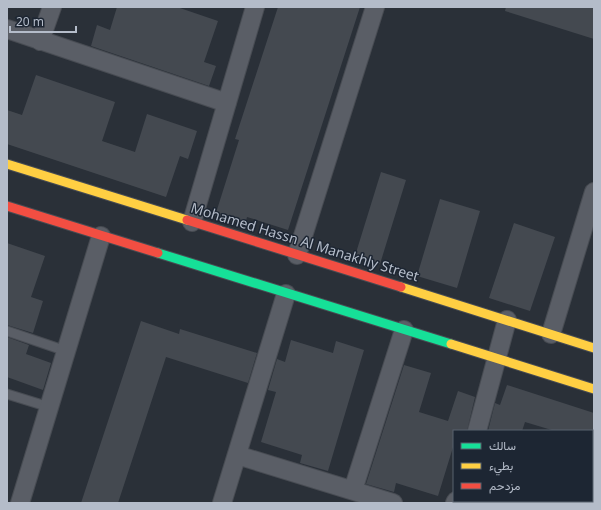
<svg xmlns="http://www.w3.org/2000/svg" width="601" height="510" font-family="'Noto Sans',Vazirmatn,sans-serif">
  <rect width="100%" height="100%" fill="#2a3038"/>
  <!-- building -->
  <path fill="#444950" d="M117 7H177L218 21 204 62 216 66 209 86 91 46 97 25 110 30Z
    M278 7H360L288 230 247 217 245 225 215 216 239 140 235 139Z
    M506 7H594V39L505 11Z
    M36 75 115 102 102 141 135 152 147 114 197 131 188 159 180 156 166 197 7 144V110L22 115Z
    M381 172 406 180 380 264 355 256Z
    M440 199 480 211 457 288 417 276Z
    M514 223 555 237 530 311 489 298Z
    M7 243 45 256 31 297 43 301 33 333 7 325Z
    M141 321 179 334 180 329 257 353 248 383 166 357 118 503H81Z
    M7 337 29 345 26 354 51 363 43 390 7 377Z
    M291 340 333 353 336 341 364 350 328 471 300 463 302 455 261 442 276 392 268 390 277 359 285 362Z
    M404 365 431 373 419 412 448 421 458 391 475 397 467 431H454V444L438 496 396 483 394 492 366 484Z
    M507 385 594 413V431H555L525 422 522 431H488L495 403 500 405Z"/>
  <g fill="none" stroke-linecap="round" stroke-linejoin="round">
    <defs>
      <path id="lane" d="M7 331 66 351
        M7 394 49 407"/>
      <path id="street" d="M7 29 227 103
        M40 41 52 7
        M192 222 255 7
        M297 255 375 7
        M551 334 594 192
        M477 431 507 320
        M237 455 393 503
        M353 490 404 330
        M564 501 571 503
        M20 503 101 236
        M222 503 286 294
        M455 503 456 501"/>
      <path id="fast" d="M158 253 451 344"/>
      <path id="slow" d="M7 164 187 220
        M401 287 594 348
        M451 344 594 389"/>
      <path id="jam" d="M7 206 158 253
        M187 220 401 287"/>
    </defs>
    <!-- lane casing -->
    <use href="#lane" stroke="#484c53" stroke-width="11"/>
    <!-- street casing -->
    <use href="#street" stroke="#484c53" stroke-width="20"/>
    <!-- fast casing -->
    <use href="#fast" stroke="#484c53" stroke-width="11"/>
    <!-- slow casing -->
    <use href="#slow" stroke="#484c53" stroke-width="11"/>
    <!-- jam casing -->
    <use href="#jam" stroke="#484c53" stroke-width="11"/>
    <!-- lane -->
    <use href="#lane" stroke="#5a5e66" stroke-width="9"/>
    <!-- street -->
    <use href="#street" stroke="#5a5e66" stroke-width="18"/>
    <!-- fast -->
    <use href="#fast" stroke="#16e098" stroke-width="9"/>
    <!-- slow -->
    <use href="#slow" stroke="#ffcf43" stroke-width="9"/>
    <!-- jam -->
    <use href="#jam" stroke="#f24e42" stroke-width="9"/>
  </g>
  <g text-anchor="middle" stroke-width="3" stroke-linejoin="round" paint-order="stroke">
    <!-- street labels -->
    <g font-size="14" fill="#b4bcc9" stroke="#1d2633">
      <text transform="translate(305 242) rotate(17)" y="5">Mohamed Hassn Al Manakhly Street</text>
    </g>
  </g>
  <!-- border -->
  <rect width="601" height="510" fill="none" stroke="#b4bcc9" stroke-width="16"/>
  <!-- legend -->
  <rect x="453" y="430" width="140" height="72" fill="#1d2633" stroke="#59626f"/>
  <rect x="461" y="443" width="20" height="6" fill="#16e098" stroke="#59626f"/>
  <text x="489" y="450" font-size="12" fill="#b4bcc9">سالك</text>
  <rect x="461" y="463" width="20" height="6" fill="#ffcf43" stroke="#59626f"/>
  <text x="489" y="470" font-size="12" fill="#b4bcc9">بطيء</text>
  <rect x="461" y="483" width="20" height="6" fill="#f24e42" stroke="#59626f"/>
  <text x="489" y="490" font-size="12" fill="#b4bcc9">مزدحم</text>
  <!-- scale -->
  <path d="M10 26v6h66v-6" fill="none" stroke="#b4bcc9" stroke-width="2"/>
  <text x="16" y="26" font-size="12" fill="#b4bcc9" stroke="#1d2633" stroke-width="3" paint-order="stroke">20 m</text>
</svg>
